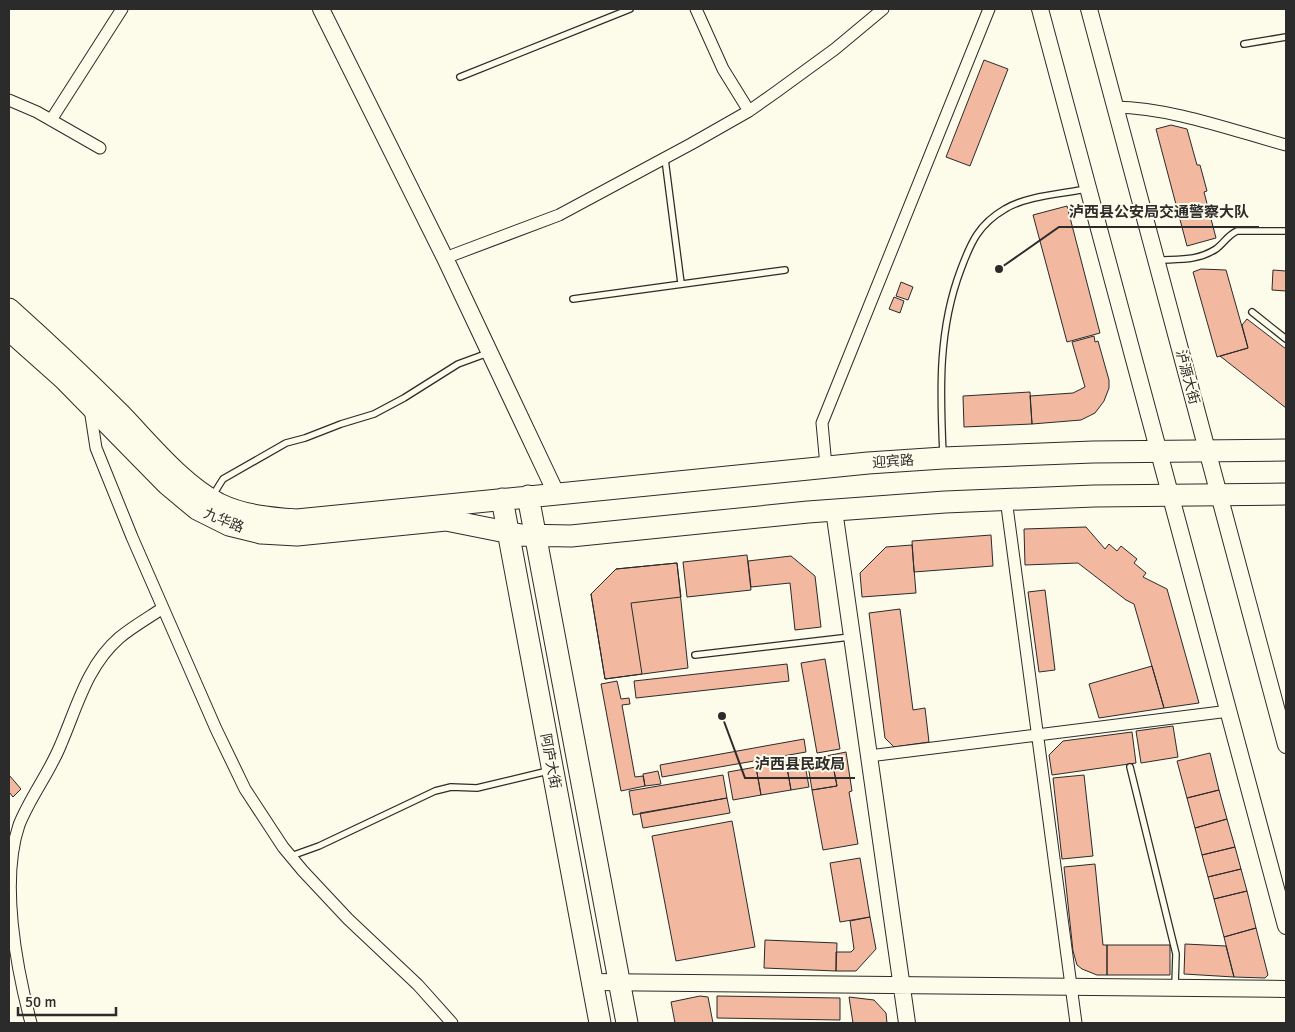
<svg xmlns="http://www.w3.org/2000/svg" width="1295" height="1032" font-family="Signika,'Noto Sans SC',sans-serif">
  <rect width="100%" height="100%" fill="#fdfbea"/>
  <!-- building -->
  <path fill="#f2b8a0" stroke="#2b2b2b" d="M984 60 1008 69 970 166 946 157Z
    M1171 125 1187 129 1197 165H1200L1207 191 1204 192 1216 238 1187 246 1156 129Z
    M1067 206 1100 333 1067 342 1033 215Z
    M1201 269 1226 270 1248 348 1217 357 1193 272Z
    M1273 270 1286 271V291L1272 290Z
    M901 282 913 287 908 300 896 296Z
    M894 297 904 301 900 313 889 309Z
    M1247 319 1286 349V408L1220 356 1248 348 1242 325Z
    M1094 336 1095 342 1098 341 1109 380V388L1104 401 1095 413 1081 420 1032 424 1030 396 1073 393 1085 387 1072 342Z
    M1030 392 1032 424 964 427 963 396Z
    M1086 527 1105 549 1109 544 1117 551 1121 546 1137 559 1134 563 1146 573 1143 577 1167 589 1199 703 1164 708 1134 604 1126 600 1078 563 1025 565 1024 529Z
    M991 535 993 566 914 572 912 541Z
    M912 545 916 593 862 597 860 573 886 547Z
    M747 555 751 590 687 597 683 562Z
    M791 556 815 576 821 627 795 630 790 583 751 587 748 561Z
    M677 563 681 597 631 603 642 674 605 679 591 594 616 569Z
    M677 563 688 668 605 679 591 594 616 569Z
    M1045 590 1055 670 1039 672 1028 592Z
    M900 609 913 710 925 708 929 742 894 747 885 738 869 613Z
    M825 659 840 749 817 753 801 663Z
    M787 664 789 681 636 698 634 681Z
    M1152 666 1164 708 1099 718 1089 684Z
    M617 681 621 699 629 698 630 704 622 705 635 777 643 776 645 786 621 791 601 684Z
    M1173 726 1178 757 1141 763 1136 731Z
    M1132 732 1136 763 1052 775 1049 755 1063 741Z
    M804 739 806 752 662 777 660 765Z
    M846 752 852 791 849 792 858 844 823 850 812 790 837 786 831 755Z
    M1210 753 1219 790 1187 798 1177 761Z
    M831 755 837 786 812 790 807 759Z
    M804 759 809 787 791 790 786 762Z
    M786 762 791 790 761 795 756 767Z
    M756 767 761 795 733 800 728 772Z
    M658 771 661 784 645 786 643 774Z
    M9 775 21 789 13 797 9 792Z
    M723 775 727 798 633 815 629 791Z
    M1084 775 1093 856 1062 859 1053 778Z
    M1219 790 1227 819 1195 828 1187 798Z
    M727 798 730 813 643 828 640 813Z
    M1227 819 1235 847 1202 855 1195 828Z
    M732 821 755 947 676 961 652 836Z
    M1235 847 1241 869 1208 877 1202 855Z
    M860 858 870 917 840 922 830 863Z
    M1095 864 1103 945H1107V975H1097L1082 969 1077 965 1073 951 1064 867Z
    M1241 869 1247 891 1214 899 1208 877Z
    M1247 891 1256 928 1224 937 1214 899Z
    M870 917 876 949 856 971H836V952H851L854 949 850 921Z
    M1256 928 1268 975 1265 978 1234 977 1224 937Z
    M765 940 837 943 836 971 764 968Z
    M1185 944 1226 946 1234 977 1184 974Z
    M1107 945H1170V975H1107Z
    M700 996 708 997 713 1023H675L671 1002Z
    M717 996 840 998V1020L717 1018Z
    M849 997 874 1000 886 1013 887 1023H853Z"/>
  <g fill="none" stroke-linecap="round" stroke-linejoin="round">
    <defs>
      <path id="lane" d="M1244 44 1286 37
        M460 77 630 9
        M665 159 681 283
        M1159 260C1181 259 1197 261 1216 249 1224 243 1228 235 1237 231H1286
        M573 299 785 270
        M1252 312 1286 339
        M943 454C940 390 938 329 961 269 971 242 979 224 1005 209 1026 196 1061 194 1086 189
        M213 495 223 479 286 443 305 438 341 424 374 414 404 398 458 364 488 353
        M695 655 850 637
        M1130 767 1176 954 1175 986
        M291 856 319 846 435 791 451 787 477 788 548 771"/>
      <path id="street" d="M696 9 723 69 749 111
        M9 100 37 112 100 148
        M1115 107C1172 108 1231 130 1286 145
        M51 120 122 9
        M445 258 559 215 691 144 749 111 776 92 835 49 883 9
        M90 409 96 448 132 537 216 729 245 789 283 847 303 871 348 919 418 985 452 1023
        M826 466 822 423 989 9
        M1006 499 1076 1023
        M869 756 1229 711
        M31 1023C16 966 0 881 19 825 30 797 50 772 61 744 77 707 87 666 119 638 132 627 148 618 163 608"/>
      <path id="secondary" d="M321 9 445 258 556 493
        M1040 9 1286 926
        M1089 9 1286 745
        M834 510 907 1023
        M592 982 1286 989"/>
      <path id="highway" d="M9 309C47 343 84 378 120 414 149 444 182 485 219 504 244 516 270 518 297 520L868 463 943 458 1093 452 1286 450
        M9 330 64 379 167 484 197 509 229 525 261 533 297 535 446 520 521 535 571 536 808 512 945 502 1094 496 1286 494
        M528 496 627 1023
        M502 499 600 1023"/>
    </defs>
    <!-- lane casing -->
    <use href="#lane" stroke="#2b2b2b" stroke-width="8"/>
    <!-- street casing -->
    <use href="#street" stroke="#2b2b2b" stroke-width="13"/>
    <!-- secondary casing -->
    <use href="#secondary" stroke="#2b2b2b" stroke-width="18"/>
    <!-- highway casing -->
    <use href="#highway" stroke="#2b2b2b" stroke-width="23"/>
    <!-- lane -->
    <use href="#lane" stroke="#fdfbea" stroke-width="5.5"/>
    <!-- street -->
    <use href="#street" stroke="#fdfbea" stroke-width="11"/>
    <!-- secondary -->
    <use href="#secondary" stroke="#fdfbea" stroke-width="16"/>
    <!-- highway -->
    <use href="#highway" stroke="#fdfbea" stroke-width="21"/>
  </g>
  <g text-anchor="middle" stroke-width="4" stroke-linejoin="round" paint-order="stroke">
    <!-- street labels -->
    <g font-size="14" fill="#2b2b2b" stroke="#fdfbea">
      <text transform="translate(1188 377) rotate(75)" y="5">泸源大街</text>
      <text transform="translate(893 461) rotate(-4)" y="5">迎宾路</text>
      <text transform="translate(224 520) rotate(22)" y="5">九华路</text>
      <text transform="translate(551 761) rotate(79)" y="5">阿庐大街</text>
    </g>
  </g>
  <!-- callouts -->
  <path fill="none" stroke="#2b2b2b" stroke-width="2" d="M999 269L1059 227H1259M722 716L745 778H855"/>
  <g fill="#2b2b2b" stroke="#fdfbea" stroke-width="2">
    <circle cx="999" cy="269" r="5"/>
    <circle cx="722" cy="716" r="5"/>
  </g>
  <g font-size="15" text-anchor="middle" font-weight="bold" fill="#2b2b2b" stroke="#fdfbea" stroke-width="4" stroke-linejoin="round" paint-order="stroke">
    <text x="1159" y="217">泸西县公安局交通警察大队</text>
    <text x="800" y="769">泸西县民政局</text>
  </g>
  <!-- border -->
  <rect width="1295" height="1032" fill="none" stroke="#2b2b2b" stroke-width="20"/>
  <!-- scale -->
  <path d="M18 1007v8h98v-8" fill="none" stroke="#2b2b2b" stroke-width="2.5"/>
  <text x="25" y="1007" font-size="15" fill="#2b2b2b" stroke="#fdfbea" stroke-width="4" paint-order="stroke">50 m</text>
</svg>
